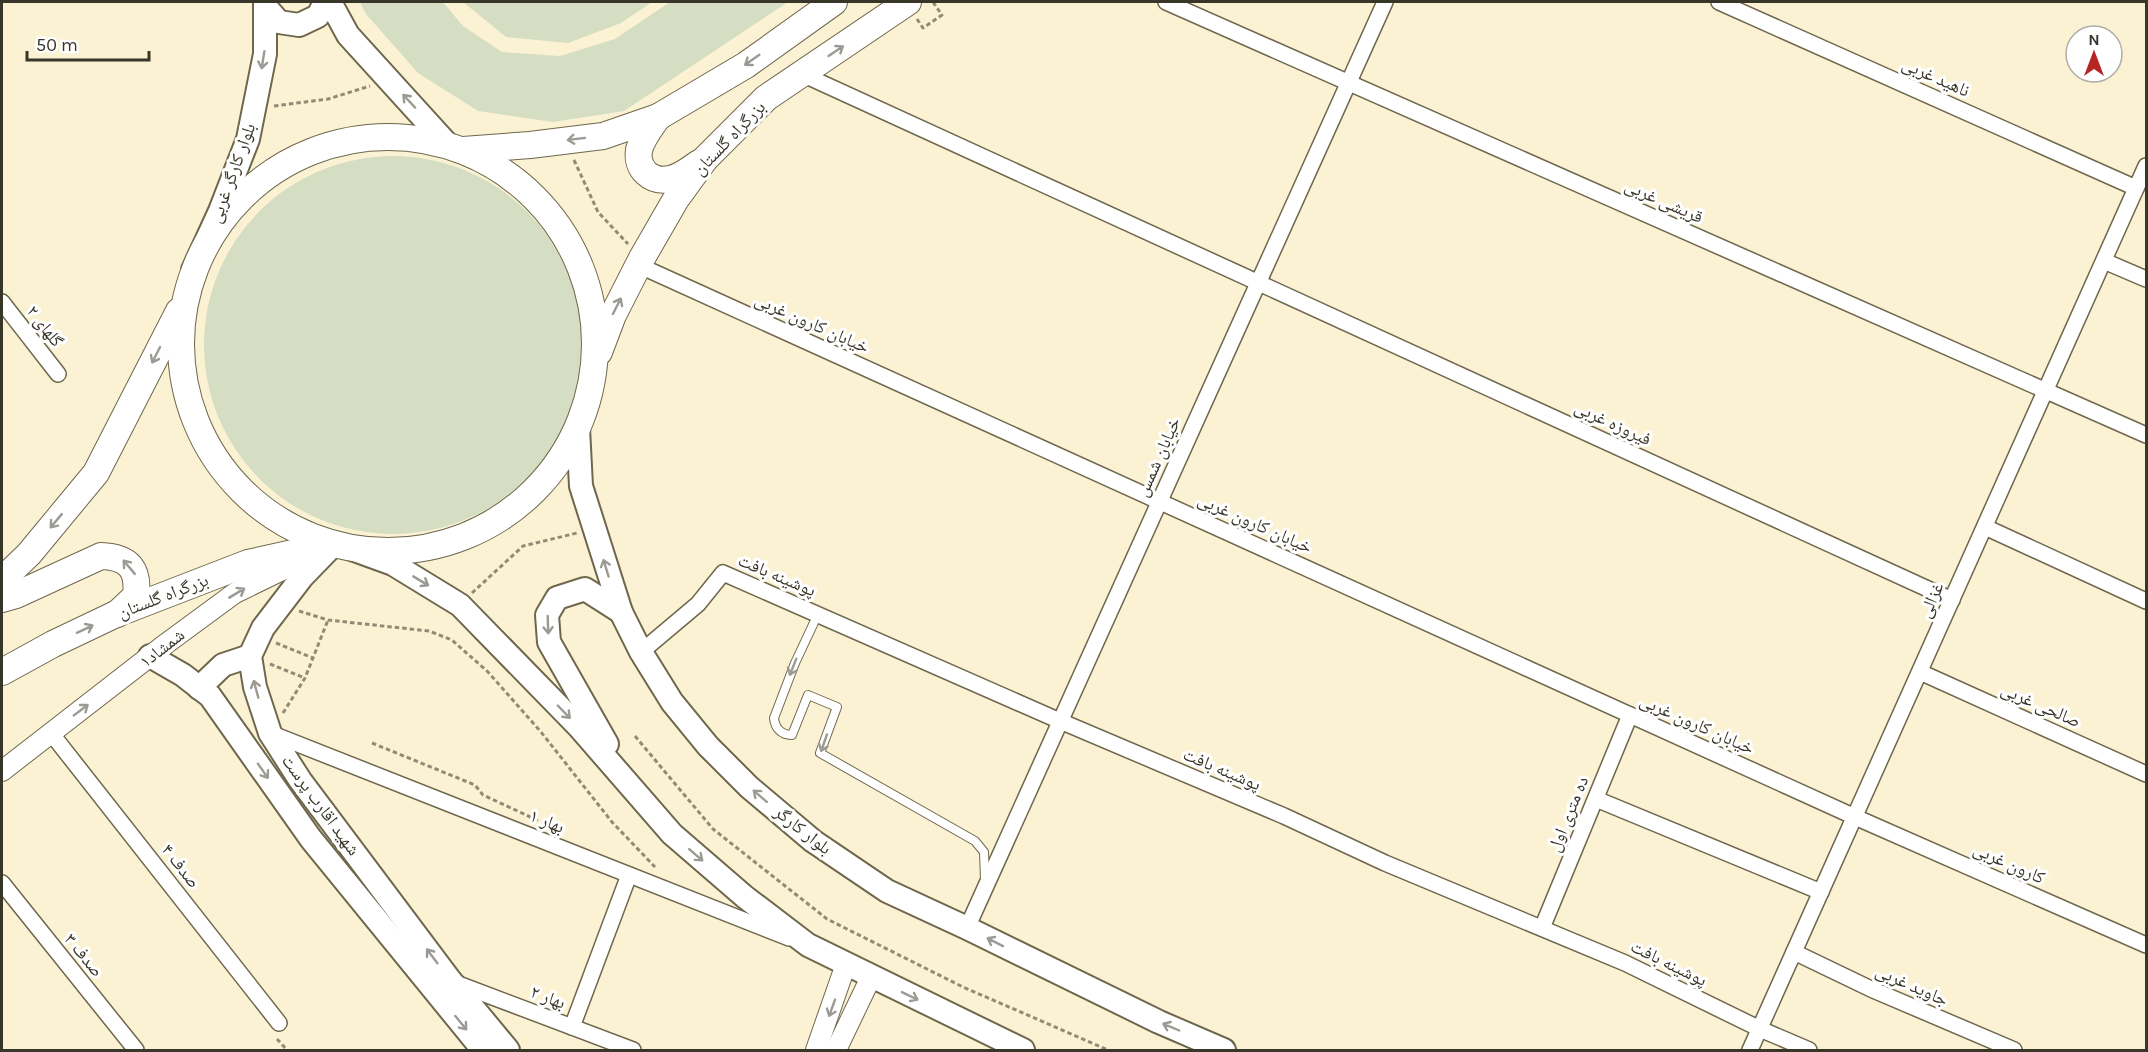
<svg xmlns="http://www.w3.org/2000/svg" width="2148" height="1052" font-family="Karla,'Noto Naskh Arabic',sans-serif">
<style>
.green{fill:#d5dec2}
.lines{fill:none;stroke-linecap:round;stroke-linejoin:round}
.service-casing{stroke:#6f674c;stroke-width:10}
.minor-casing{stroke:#6f674c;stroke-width:18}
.tertiary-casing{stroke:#6f674c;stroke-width:22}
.secondary-casing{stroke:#6f674c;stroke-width:26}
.trunk-casing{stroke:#6f674c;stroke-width:28}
.path{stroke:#918b76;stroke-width:3;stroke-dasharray:4.5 3;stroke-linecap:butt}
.service{stroke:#fff;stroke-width:8}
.minor{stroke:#fff;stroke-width:15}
.tertiary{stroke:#fff;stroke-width:20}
.secondary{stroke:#fff;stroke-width:22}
.trunk{stroke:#fff;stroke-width:26}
.oneway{stroke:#9c9a94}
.labels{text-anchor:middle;stroke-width:6;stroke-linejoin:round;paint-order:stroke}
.street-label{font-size:18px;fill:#383529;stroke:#fff}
</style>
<rect width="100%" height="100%" fill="#fbf2d3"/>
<!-- green -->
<g class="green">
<path d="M360,2H443L463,26L502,52L560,56L615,39L670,2H788L624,111L553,122L478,111L418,73L366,14Z"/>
<path d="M463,2H652L621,23L568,43L506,37Z"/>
<circle cx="393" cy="345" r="189"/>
</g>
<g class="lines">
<defs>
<path id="service" d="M818,614L795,663L774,718C775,728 781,735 792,735L808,695L837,707L820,753L975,841L984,852L985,880"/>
<g id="minor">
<path d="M1166,2L2146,435"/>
<path d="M1719,2L2136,188"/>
<path d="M802,74L1952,600"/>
<path d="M2104,261L2146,279"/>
<path d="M638,265L1855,817L2146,945"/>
<path d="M2,302L58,374"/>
<path d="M1985,527L2146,601"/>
<path d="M641,652L698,604L723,573L1060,721L1284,816L1385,863L1625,963L1760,1029L1809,1050"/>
<path d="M1920,672L2146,774"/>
<path d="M51,733L279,1023"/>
<path d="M270,733L789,938"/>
<path d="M1596,799L1821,892"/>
<path d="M2,883L136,1050"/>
<path d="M967,928L1385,2"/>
<path d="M1542,928L1630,715"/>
<path d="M1794,952L1871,989L2014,1050"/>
<path d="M453,982L633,1050"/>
<path d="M572,1027L629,875"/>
<path d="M1750,1050L2146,166"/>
</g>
<g id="tertiary">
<path d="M2,771L167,643L235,593L311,556"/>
<path d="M816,1050L846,964"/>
<path d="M836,1050L871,977"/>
</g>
<g id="secondary">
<path d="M330,2L348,35L448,145"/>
<path d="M265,6L279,22L299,25L318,16L325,2"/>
<path d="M193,270L220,211L248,139L265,54V2"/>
<path d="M578,428L581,486L621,612L641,652L672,702L708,746L749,787L813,841L887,891L967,928L1159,1022L1224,1050"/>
<path d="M334,544L302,577L263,628L250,656L255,687L270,733L300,780L450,980L508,1050"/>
<path d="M349,548L393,564L460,605L579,727L672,834L745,897L808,945L1023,1050"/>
<path d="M150,656L183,675L210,696L311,839L483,1050"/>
<path d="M199,688L223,665L250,656"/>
<path d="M607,744L549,642L547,615L557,598L585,589L621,612"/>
</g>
<g id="trunk">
<path d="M658,117C651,127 642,138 639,150C636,169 651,183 670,179C681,177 690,169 699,163"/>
<circle cx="388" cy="344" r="207"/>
<path d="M463,150L530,145L603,136L658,117L746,65L834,2"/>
<path d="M599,352L613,315L642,258L676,199L705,159L766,98L908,2"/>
<path d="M2,580L29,554L96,473L179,311"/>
<path d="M2,599L16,595L101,556C129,557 139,569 136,596L117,614"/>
<path d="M2,672L53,644L116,614L248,563L334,544"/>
</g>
</defs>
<!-- service casing -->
<use href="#service" class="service-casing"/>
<!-- minor casing -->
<use href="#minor" class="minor-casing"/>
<!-- tertiary casing -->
<use href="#tertiary" class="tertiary-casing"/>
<!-- secondary casing -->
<use href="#secondary" class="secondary-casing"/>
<!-- trunk casing -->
<use href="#trunk" class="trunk-casing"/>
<!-- path -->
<g class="path">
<path d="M917,19L923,28L942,15L933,2"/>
<path d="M274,106L328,99L370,86"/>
<path d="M574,160L598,212L628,244"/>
<path d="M472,593L523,546L577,533"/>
<path d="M299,611L328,620L429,631L452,640L488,672L541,732L612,822L655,867"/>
<path d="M276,643L313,658"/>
<path d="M270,664L305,678"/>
<path d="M283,713L305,678L328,620"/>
<path d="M635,736L713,829L827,919L963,987L1108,1050"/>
<path d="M372,743L475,785L483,795L539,821"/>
<path d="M277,1039L287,1050"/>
</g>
<!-- service -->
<use href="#service" class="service"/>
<!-- minor -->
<use href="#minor" class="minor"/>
<!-- tertiary -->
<use href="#tertiary" class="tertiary"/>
<!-- secondary -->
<use href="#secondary" class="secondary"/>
<!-- trunk -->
<use href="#trunk" class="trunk"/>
</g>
<!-- one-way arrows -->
<defs><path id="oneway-shaft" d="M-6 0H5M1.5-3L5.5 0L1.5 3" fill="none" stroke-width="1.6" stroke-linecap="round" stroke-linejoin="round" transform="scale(1.5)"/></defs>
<g class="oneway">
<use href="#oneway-shaft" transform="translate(836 51) rotate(-34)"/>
<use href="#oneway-shaft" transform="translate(263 60) rotate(99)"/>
<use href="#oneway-shaft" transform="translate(752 60) rotate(145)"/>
<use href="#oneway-shaft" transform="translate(409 101) rotate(-133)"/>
<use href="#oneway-shaft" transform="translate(576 139) rotate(173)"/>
<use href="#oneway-shaft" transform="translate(617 306) rotate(-63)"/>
<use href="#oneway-shaft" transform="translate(156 355) rotate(117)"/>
<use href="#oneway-shaft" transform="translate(56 521) rotate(130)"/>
<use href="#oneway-shaft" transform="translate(129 567) rotate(-130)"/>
<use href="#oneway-shaft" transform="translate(606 568) rotate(-107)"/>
<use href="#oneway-shaft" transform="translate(421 581) rotate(31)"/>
<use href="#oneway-shaft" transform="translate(237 593) rotate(-31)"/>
<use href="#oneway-shaft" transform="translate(548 625) rotate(88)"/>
<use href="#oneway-shaft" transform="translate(85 629) rotate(-25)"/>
<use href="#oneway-shaft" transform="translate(793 667) rotate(112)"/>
<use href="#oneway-shaft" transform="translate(256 689) rotate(-105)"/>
<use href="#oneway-shaft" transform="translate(81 710) rotate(-37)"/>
<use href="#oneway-shaft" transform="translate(564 712) rotate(46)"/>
<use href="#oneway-shaft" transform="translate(824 743) rotate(109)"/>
<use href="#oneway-shaft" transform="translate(263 771) rotate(55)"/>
<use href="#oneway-shaft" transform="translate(760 796) rotate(-139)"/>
<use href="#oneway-shaft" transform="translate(696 855) rotate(41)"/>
<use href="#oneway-shaft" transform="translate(995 942) rotate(-153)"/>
<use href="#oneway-shaft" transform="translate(432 956) rotate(-127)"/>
<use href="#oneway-shaft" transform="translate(910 996) rotate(26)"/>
<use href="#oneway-shaft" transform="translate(832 1008) rotate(110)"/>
<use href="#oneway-shaft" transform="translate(461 1023) rotate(51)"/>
<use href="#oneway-shaft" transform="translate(1171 1027) rotate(-157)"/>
</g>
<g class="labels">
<!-- street labels -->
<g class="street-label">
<text transform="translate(1936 77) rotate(24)" y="6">ناهید غربی</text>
<text transform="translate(729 138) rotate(-46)" y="6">بزرگراه گلستان</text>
<text transform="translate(232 173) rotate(-70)" y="6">بلوار کارگر غربی</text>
<text transform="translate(1664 201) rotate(24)" y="6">قریشی غربی</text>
<text transform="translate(812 323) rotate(24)" y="6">خیابان کارون غربی</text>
<text transform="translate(45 326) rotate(52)" y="6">گلهای ۲</text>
<text transform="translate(1613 423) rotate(25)" y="6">فیروزه غربی</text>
<text transform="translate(1158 457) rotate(-66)" y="6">خیابان شمس</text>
<text transform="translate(1255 523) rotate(24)" y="6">خیابان کارون غربی</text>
<text transform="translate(777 575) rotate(23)" y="6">پوشینه بافت</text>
<text transform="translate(163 596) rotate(-21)" y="6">بزرگراه گلستان</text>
<text transform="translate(1931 600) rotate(-66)" y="6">غزالی</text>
<text transform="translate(162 648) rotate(-38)" y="6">شمشاد۱</text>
<text transform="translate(2041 705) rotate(24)" y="6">صالحی غربی</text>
<text transform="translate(1697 724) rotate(24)" y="6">خیابان کارون غربی</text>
<text transform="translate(1222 769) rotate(23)" y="6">پوشینه بافت</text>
<text transform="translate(321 805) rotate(54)" y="6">شهید اقارب پرست</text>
<text transform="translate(1568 814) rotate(-68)" y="6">ده متری اول</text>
<text transform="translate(547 821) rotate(22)" y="6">بهار ۱</text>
<text transform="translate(803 830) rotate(38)" y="6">بلوار کارگر</text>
<text transform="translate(2009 863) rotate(24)" y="6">کارون غربی</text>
<text transform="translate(181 866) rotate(52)" y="6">صدف ۴</text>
<text transform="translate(84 955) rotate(51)" y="6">صدف ۳</text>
<text transform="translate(1669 963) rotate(26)" y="6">پوشینه بافت</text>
<text transform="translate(1912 985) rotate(24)" y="6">جاوید غربی</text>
<text transform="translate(548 997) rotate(21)" y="6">بهار ۲</text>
</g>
</g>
<!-- border -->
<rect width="2148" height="1052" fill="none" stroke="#383529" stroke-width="6"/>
<!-- north arrow -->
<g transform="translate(2094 54)"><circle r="28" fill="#ffffff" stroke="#afaea9" stroke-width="1.5"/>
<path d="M0-4.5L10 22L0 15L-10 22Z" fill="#b52524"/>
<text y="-9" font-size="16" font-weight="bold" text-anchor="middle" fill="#383529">N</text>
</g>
<!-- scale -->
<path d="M27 51v9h122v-9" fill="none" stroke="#383529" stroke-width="3"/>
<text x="36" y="51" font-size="18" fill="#383529" stroke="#ffffff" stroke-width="4.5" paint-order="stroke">50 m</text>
</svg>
